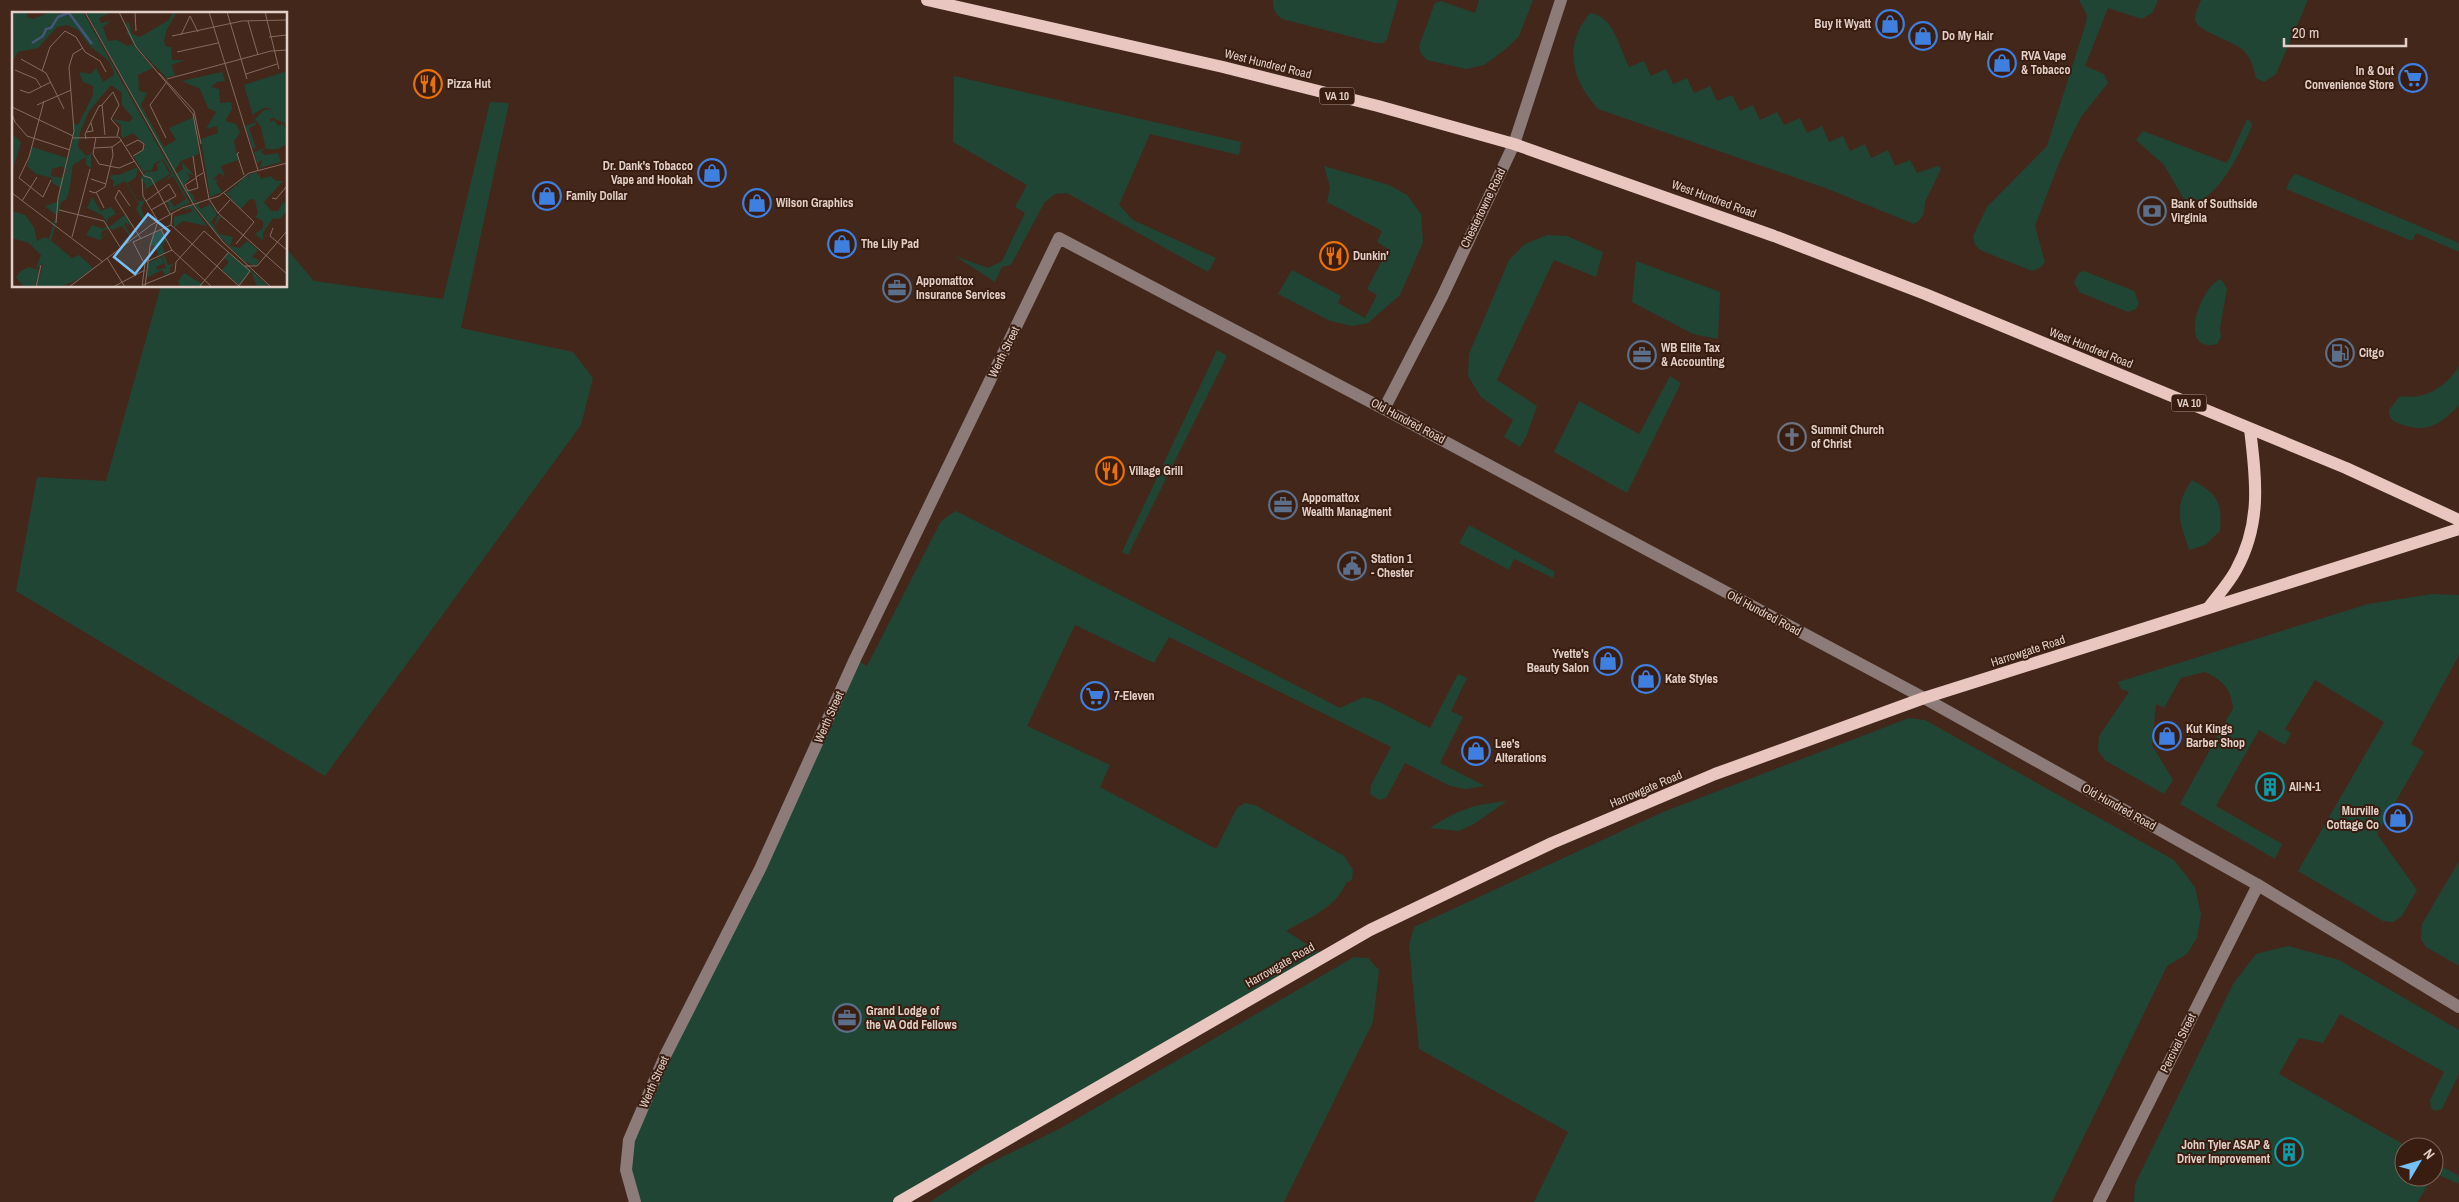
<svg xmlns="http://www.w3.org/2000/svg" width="2459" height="1202" font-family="'Archivo Narrow',sans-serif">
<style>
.green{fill:#204535}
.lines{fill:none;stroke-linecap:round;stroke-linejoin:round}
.minor{stroke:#8c7b78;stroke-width:12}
.major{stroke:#e9c7c0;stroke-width:12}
.labels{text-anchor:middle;stroke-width:4;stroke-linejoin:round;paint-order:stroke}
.shield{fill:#391d11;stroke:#af9a90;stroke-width:1}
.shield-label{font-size:11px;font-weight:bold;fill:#e2cfc7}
.poi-label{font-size:12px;font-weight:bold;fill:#e2cfc7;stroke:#391d11;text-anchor:start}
.street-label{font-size:12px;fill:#e2cfc7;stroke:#391d11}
.inset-river{fill:none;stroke:#445579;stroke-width:2.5}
.inset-road{fill:none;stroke:#836a60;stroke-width:1}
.view{fill:#75c0f6;fill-opacity:0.15;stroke:#75c0f6;stroke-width:2.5}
.inset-edge{fill:none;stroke:#e2cfc7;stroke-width:2.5}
</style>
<rect width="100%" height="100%" fill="#43271b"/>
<!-- green -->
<g class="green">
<path d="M1273,0H1398L1387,39L1383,43H1376L1282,19C1275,14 1273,9 1273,0Z"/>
<path d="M1479,0H1533L1519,36L1506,49L1484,65L1466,69L1427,60L1421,54L1419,46L1435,3L1441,1L1475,13Z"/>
<path d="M2079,0H2158L2153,12L2142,19L2108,8L2085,66L2104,74L2108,83L2081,117L2072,135L2059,163L2035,226L2045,262L2040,268L2032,271L1980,250L1975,245L1973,236L1987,207L2047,146L2086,23L2087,15Z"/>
<path d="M2201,0H2308L2276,74L2264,82L2256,78C2254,68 2250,56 2243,50C2232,40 2195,31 2195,19C2195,13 2199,5 2201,0Z"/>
<path d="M1590,13C1613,15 1620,49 1629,67L1644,61L1651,76L1666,69L1673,84L1687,78L1694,93L1710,86L1717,101L1732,95L1740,111L1753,105L1760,120L1777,112L1784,125L1800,118L1807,133L1822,126L1829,142L1843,136L1850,151L1865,144L1871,158L1888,150L1895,166L1910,160L1917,173L1938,166L1941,169L1925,202L1924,213L1919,221L1914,224L1828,189L1598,109C1571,79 1563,46 1590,13Z"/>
<path d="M954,76L1241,142L1239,155L1150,134L1119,205L1133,220L1216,258L1208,272L1067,193L1055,194L1044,203L1011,265L1002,267L995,282L955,256L988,268L1002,261L1025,213L1015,207L1027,185L953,142Z"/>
<path d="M490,102L509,103L461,328L573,352L593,378L581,425L325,776L16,591L37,477L106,481L161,286H286V248L314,281L443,299Z"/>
<path d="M2247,119L2251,122L2252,126C2240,153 2219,199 2188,206L2164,165L2136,140L2143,131L2227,163Z"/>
<path d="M1324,166L1389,185L1407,195L1421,214L1423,242L1400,295L1368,323L1352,326L1330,321L1278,294L1292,270L1341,296L1338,303L1365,318L1377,295L1367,289L1388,249L1377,242L1382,231L1327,202L1330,187Z"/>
<path d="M2296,174L2459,243V252L2416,233L2412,241L2286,189L2291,178Z"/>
<path d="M1547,235L1567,236L1603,252L1596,277L1554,260L1497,380L1537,406L1527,435L1520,447L1504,437L1513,420L1481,397L1468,376L1469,354L1509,260L1525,244Z"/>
<path d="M1636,261L1720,292L1718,339L1693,334L1632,302Z"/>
<path d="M2084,271L2134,291L2139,303L2136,309L2128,312L2079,292L2074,282L2079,273Z"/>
<path d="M2221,279L2227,289L2220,328L2221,337L2217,344C2176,354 2201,285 2221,279Z"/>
<path d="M1217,350L1227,356L1128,555L1122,552Z"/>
<path d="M2459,365V405C2440,425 2427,434 2400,424C2393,421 2389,419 2389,410L2399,397C2406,395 2412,398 2419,396C2435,393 2452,380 2459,365Z"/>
<path d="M1670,376L1681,383L1627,493L1554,452L1579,401L1639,434Z"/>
<path d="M2192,480C2219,495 2222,502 2220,531L2205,545L2189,550C2179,519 2173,508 2192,480Z"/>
<path d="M956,511L1340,708L1364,697L1380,702L1430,728L1458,674L1467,678L1451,711L1463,717L1440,763L1485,786L1466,789L1450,786L1405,763L1386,798L1379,800L1370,794L1371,785L1391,747L1169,637L1154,663L1075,625L1027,726L1110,765L1100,787L1216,849L1237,808L1245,803L1255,805L1344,856L1353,870L1352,880L1346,883C1336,908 1308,918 1286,931L1321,953L895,1202H637L628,1169L631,1140L857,660L867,666L941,521Z"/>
<path d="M1469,525L1555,572L1553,578L1514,559L1509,570L1459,543Z"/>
<path d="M2432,594L2459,595V655L2411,744L2424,752L2377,834L2417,890L2402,916L2393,922L2383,921L2298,871L2384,722L2315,680L2285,729L2291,733L2285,745L2259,730L2216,806L2282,844L2275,859L2180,804L2233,708C2231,688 2222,680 2205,672L2181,678L2164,708L2156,704L2152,745L2173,780L2164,794L2106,761L2098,751L2099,736L2129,692L2121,689L2118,682L2368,604Z"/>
<path d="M1909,718L1925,720L2174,860L2195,887L2201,914L2197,938L2187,954L2167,966L2052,1202H1534L1568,1132L1419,1049L1409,945L1414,927L1663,812Z"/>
<path d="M1507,801L1474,824L1459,831L1430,828C1460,809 1471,805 1507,801Z"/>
<path d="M2459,861V966L2426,947L2421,939L2422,924Z"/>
<path d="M2288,946L2339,960L2459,1030V1074L2442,1109L2435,1111L2431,1108L2430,1100L2444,1072L2340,1014L2323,1043L2299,1038L2279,1074L2408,1147H2404V1177H2432L2418,1202H2134L2135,1184L2233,984L2256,954Z"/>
<path d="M1354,957L1368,958L1379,970L1373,1022L1284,1202H930L984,1166L1061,1128Z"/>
<path d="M2434,1162L2459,1176V1184L2434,1173Z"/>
</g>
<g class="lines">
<!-- minor -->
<g class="minor">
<path d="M1384,409L1442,297L1514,144L1561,0"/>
<path d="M635,1202L626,1170L629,1140L665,1056L760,869L855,659L1059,238L1384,409L1924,698L2258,885L2459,1007"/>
<path d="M2099,1202L2258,885"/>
</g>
<!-- major -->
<g class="major">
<path d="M927,0L1223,67L1378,106L1514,144L1774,236L1925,294L2346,468L2459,520"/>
<path d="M2209,607C2218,595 2229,583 2236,570C2262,523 2256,479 2250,429"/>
<path d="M899,1202L1370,930L1552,843L1715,774L1924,698L2459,529"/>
</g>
</g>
<!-- icons -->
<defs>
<symbol id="shop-ring" viewBox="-11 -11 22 22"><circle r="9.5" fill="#391d11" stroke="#3f7fe0" stroke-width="1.5"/><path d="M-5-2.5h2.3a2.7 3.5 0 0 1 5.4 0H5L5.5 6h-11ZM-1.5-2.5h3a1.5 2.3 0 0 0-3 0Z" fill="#3f7fe0"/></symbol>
<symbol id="supermarket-ring" viewBox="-11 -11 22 22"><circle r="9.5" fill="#391d11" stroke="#3f7fe0" stroke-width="1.5"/><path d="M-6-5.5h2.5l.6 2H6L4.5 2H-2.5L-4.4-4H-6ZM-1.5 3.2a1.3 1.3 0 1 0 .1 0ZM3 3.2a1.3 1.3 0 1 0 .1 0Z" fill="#3f7fe0"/></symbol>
<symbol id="restaurant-ring" viewBox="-11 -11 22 22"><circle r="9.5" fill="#391d11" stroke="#e8710a" stroke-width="1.5"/><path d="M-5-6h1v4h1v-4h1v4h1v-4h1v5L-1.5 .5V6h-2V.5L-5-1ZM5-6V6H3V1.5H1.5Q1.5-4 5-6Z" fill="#e8710a"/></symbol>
<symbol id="bank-ring" viewBox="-11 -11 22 22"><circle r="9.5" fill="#391d11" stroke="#5c6f8a" stroke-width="1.5"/><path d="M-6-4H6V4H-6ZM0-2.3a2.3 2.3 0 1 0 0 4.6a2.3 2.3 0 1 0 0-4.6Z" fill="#5c6f8a"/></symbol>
<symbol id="office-ring" viewBox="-11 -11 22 22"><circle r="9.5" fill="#391d11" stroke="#5c6f8a" stroke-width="1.5"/><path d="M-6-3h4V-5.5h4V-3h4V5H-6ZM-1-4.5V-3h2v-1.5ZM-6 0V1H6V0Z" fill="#5c6f8a"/></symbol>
<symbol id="fuel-ring" viewBox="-11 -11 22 22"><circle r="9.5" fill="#391d11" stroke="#5c6f8a" stroke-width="1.5"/><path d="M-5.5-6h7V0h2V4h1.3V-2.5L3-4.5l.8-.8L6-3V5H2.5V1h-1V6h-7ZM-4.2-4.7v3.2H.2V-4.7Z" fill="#5c6f8a"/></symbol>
<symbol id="church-ring" viewBox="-11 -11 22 22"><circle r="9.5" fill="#391d11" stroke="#6b7280" stroke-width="1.5"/><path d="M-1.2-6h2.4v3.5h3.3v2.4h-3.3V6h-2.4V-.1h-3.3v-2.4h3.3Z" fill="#6b7280"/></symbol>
<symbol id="civic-ring" viewBox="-11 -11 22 22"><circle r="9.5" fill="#391d11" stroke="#5c6f8a" stroke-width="1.5"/><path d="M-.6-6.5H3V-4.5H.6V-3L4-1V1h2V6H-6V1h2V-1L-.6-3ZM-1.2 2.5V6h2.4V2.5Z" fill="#5c6f8a"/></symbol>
<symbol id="building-ring" viewBox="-11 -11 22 22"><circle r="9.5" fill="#391d11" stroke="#0f9aa8" stroke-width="1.5"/><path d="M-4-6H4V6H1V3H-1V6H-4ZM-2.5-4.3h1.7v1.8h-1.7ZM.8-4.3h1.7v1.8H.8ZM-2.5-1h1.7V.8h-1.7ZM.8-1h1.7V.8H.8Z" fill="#0f9aa8"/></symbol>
</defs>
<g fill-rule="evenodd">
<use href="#shop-ring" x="1874" y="8" width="32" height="32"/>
<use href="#shop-ring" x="1907" y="20" width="32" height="32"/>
<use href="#shop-ring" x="1986" y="47" width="32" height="32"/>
<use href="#supermarket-ring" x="2397" y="62" width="32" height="32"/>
<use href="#restaurant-ring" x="412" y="68" width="32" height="32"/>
<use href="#shop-ring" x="696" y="157" width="32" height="32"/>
<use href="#shop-ring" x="531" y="180" width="32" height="32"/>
<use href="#shop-ring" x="741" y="187" width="32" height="32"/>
<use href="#bank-ring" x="2136" y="195" width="32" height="32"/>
<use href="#shop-ring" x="826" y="228" width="32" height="32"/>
<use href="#restaurant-ring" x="1318" y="240" width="32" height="32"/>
<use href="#office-ring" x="881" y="272" width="32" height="32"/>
<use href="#fuel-ring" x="2324" y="337" width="32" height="32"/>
<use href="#office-ring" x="1626" y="339" width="32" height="32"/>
<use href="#church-ring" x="1776" y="421" width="32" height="32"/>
<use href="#restaurant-ring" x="1094" y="455" width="32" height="32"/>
<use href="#office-ring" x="1267" y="489" width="32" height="32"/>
<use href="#civic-ring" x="1336" y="550" width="32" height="32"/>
<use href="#shop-ring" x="1592" y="645" width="32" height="32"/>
<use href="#shop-ring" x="1630" y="663" width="32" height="32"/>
<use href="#supermarket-ring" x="1079" y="680" width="32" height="32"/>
<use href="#shop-ring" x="2151" y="720" width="32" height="32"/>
<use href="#shop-ring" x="1460" y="735" width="32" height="32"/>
<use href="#building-ring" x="2254" y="771" width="32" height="32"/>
<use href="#shop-ring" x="2382" y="802" width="32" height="32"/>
<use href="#office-ring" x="831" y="1002" width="32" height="32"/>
<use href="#building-ring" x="2273" y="1136" width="32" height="32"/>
</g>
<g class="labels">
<!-- shield labels -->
<g class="shield">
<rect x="1319.5" y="87.5" width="35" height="17" rx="4"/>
<rect x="2171.5" y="394.5" width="35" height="17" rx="4"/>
</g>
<g class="shield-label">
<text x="1337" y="100">VA 10</text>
<text x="2189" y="407">VA 10</text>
</g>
<!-- poi labels -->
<g class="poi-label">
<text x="1871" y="28" text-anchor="end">Buy It Wyatt</text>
<text x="1942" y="40">Do My Hair</text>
<text x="2021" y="60">RVA Vape<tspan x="2021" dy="14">&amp; Tobacco</tspan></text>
<text x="2394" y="75" text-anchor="end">In &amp; Out<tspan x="2394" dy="14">Convenience Store</tspan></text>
<text x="447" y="88">Pizza Hut</text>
<text x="693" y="170" text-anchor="end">Dr. Dank's Tobacco<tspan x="693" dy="14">Vape and Hookah</tspan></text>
<text x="566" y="200">Family Dollar</text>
<text x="776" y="207">Wilson Graphics</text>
<text x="2171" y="208">Bank of Southside<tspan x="2171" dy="14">Virginia</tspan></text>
<text x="861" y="248">The Lily Pad</text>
<text x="1353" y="260">Dunkin'</text>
<text x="916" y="285">Appomattox<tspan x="916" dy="14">Insurance Services</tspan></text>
<text x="1661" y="352">WB Elite Tax<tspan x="1661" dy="14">&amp; Accounting</tspan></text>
<text x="2359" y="357">Citgo</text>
<text x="1811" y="434">Summit Church<tspan x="1811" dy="14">of Christ</tspan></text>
<text x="1129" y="475">Village Grill</text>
<text x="1302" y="502">Appomattox<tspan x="1302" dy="14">Wealth Managment</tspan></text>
<text x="1371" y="563">Station 1<tspan x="1371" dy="14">- Chester</tspan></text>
<text x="1589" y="658" text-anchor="end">Yvette's<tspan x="1589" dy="14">Beauty Salon</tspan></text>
<text x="1665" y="683">Kate Styles</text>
<text x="1114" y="700">7-Eleven</text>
<text x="2186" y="733">Kut Kings<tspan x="2186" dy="14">Barber Shop</tspan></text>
<text x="1495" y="748">Lee's<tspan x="1495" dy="14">Alterations</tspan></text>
<text x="2289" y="791">All-N-1</text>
<text x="2379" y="815" text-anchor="end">Murville<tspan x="2379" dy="14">Cottage Co</tspan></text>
<text x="866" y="1015">Grand Lodge of<tspan x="866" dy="14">the VA Odd Fellows</tspan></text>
<text x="2270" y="1149" text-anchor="end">John Tyler ASAP &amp;<tspan x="2270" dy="14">Driver Improvement</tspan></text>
</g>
<!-- street labels -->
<g class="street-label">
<text transform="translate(1268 64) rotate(14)" y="4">West Hundred Road</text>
<text transform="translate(1714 199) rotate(20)" y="4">West Hundred Road</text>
<text transform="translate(1483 208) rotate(-64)" y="4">Chestertowne Road</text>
<text transform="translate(2091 348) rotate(22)" y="4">West Hundred Road</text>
<text transform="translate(1004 352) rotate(-64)" y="4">Werth Street</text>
<text transform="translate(1408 421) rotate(28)" y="4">Old Hundred Road</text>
<text transform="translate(1764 613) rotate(28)" y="4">Old Hundred Road</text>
<text transform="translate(2028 651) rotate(-18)" y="4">Harrowgate Road</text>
<text transform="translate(829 717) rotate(-66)" y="4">Werth Street</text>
<text transform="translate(1646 789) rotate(-23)" y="4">Harrowgate Road</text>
<text transform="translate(2119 807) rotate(29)" y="4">Old Hundred Road</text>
<text transform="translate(1280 965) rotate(-30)" y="4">Harrowgate Road</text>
<text transform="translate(2178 1043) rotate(-63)" y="4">Percival Street</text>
<text transform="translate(654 1082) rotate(-66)" y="4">Werth Street</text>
</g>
</g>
<!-- overview -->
<g transform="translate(12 12)">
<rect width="275" height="275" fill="#43271b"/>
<path d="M2,0H16L15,5L21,7L38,0H71L178,191L154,201L158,198L154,191L158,196L155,189L158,188L162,195L174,187L161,164L150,170L160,162L151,147L142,152L140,158L131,160L122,145L132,137L133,133L121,121L111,126L109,124V113L101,107L117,110L121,106L110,93V81L99,73L77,99L68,120L66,135L74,144L79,142V156L74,153V145L61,153L57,180L54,188L49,190L39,229L60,246L67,243L81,256L65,268L48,275H24L31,253L29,251L27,256L24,255L29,243L17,231L0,226V199L13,203L22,215L25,229L33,225L37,227L44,203L33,194L45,190L49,176L40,171V166L24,162L15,154L20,135L55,146L53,157L50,154L40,157L39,164L50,166L52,163L62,123V111L66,113L81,83V74L71,70L67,60L79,62L84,56L91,70L102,63V60L97,49L78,34L66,18L55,13L45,15L26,36L6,40L0,49ZM74,0H100L87,6L89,11L99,9L91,15L96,29L105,28L115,34L120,32L141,56L126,63L127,79L135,81L129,93L152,135L164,128L157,116L182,105L187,142L169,149L163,158L165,161L171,157L170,150L182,163L175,161L178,166L171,174L182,184V188H187L180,190L169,173ZM161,0H170L164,2L155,17L152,29L154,35H159L160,48H173L159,53L163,63L155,66L122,33L115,21L114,11H117L120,22L128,25L157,8ZM275,59V119L273,111L263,107L259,96H252L241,102L244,113L237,116L244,136L241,137L233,114L243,111L232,73ZM210,60L213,69L205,70L199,75L207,77L208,91L219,90L220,97L213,109L224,112L228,121L222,129L226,148L209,154L213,165L208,161L201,167L206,168L204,171L210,180L198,185L189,127L206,121L205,114L194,117L204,100L196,96L188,77L170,69ZM259,97L262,106L258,107V110L262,108L266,114L271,111L275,121V132L266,137H254L249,115L243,107L252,98ZM0,122L9,130L0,161ZM253,136L249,140L253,143L266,141L269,150L247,156L250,151L249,148L245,152L242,140ZM150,148L158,162L132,178L134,173L128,166L134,160L146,159L145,152ZM126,155L124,165L115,171L126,189H131L130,184L133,189L129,196L135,213L131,209L122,214L131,208L124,197L127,192L113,169L101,175L102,169L98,166L99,163H107ZM247,159L249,167L259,164L264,169H271L252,190L259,199H266L271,190L275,193V199L268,207L261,206L251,221V228L243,222L251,216V209L243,205L246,202L243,188L238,187L229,197L218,186L219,182L216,185L214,182L224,173L227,175L225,172L235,163L239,170L236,163L244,160L247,164ZM80,185L89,199L99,195L104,202L96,206L95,211L90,203L75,196ZM190,190L186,193L189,197L198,192L205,202L199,210L202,214L206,203L209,205L202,215L207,222L221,225L218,234L228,236L235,229L246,238L240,245L247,248L244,254L233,250L199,216L182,192ZM180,193L195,214L171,209L162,216V205L180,200L179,196L170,198ZM113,203L120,214L116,212L117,216L114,210L112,212L119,224L115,227L118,224L110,214L100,218L97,215ZM80,213L91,217L96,214L97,217L91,218L88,226L99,219L88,228L74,223ZM149,219L154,229L150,233L153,241L146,244L144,234L138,233L141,222ZM216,241L235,255L257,275H245L239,259L227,273L210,258L217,250L212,246ZM152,243L156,253L162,252L158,256V261L153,263L150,258L134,266L136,251L149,245L152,251L144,255L145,258L154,256L150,244ZM17,255L27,258L23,275H12L4,265L9,259ZM172,261L190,272V275H169L166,269Z" fill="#204535"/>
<path class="inset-river" d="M57,1L80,32M20,31L31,24L34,17L39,16L46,5L58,0"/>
<path class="inset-road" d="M73,0L183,195L211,230L259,275M107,0L124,35L181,102L197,187M123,0L124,19M197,0L246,158M215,0L235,67M253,0L267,57M236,9L246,43M169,23L178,4L186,20M160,24L230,9L275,8M257,25L275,23M165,40L206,31M9,47L34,61L52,97M3,58L24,67L29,75M30,59L38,35L53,19L64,25L73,40L88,49L94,60M147,61L182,99L189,132M234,62L265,52M155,67L259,39L275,38M154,71L138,93L154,126M8,78L17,81L39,70M32,89L17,145L7,166L31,185L39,168M25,93L59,78M0,95L61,124M0,102L3,110L15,124L58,138M74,120L81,119L79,111M93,123L90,93L101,80L107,93L99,107L107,116L105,124M84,125L81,142L87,152L107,156L123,149M61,126L107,125L132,164L139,166L158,202M74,127L73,122L87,94L90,93M114,134L126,128L132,132L131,138L121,144M82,136L100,135L110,128M227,140L225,142L232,163M181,144L184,165M184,166L173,173L176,179L186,176L184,165L191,161M79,167L94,172M130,167L131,184L146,209M77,179L83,181L93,175L101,143L100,135M84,180L92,196M0,181L91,250M212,181L242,210L224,232M260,186L264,187L275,174M197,187L206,201L275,262M10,189L25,165M134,189L157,172L164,184L139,198M118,194L107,178L103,186L129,227M47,198L92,209L108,235M160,201L159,213L121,230L132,251L160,238M206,201L218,188M44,211L46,186L62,119L57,55L61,42L71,36M159,213L227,274M261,216L258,224L275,238M149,218L160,238L200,275M60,225L78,157M95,246L113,275M233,254H245L275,219M131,273L163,260L164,250L192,219L238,259L226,275M24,275L29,253M57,275L139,213L170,196L207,184L237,161L275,151M101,275L133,258M130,275L133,251M133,275L138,234L146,209M187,275L217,240"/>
<path class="view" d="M136,202L157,219L123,262L102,245Z"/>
<rect width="275" height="275" class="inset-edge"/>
</g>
<!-- north arrow -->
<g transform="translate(2419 1162) rotate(52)"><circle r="24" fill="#391d11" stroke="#7d645a"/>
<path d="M0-4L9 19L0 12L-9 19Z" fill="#75c0f6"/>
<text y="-8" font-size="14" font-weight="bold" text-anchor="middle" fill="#e2cfc7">N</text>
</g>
<!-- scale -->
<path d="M2284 38v8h122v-8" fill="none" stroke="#e2cfc7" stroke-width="2.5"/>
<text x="2292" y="38" font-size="15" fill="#e2cfc7" stroke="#391d11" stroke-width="4" paint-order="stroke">20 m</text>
</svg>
